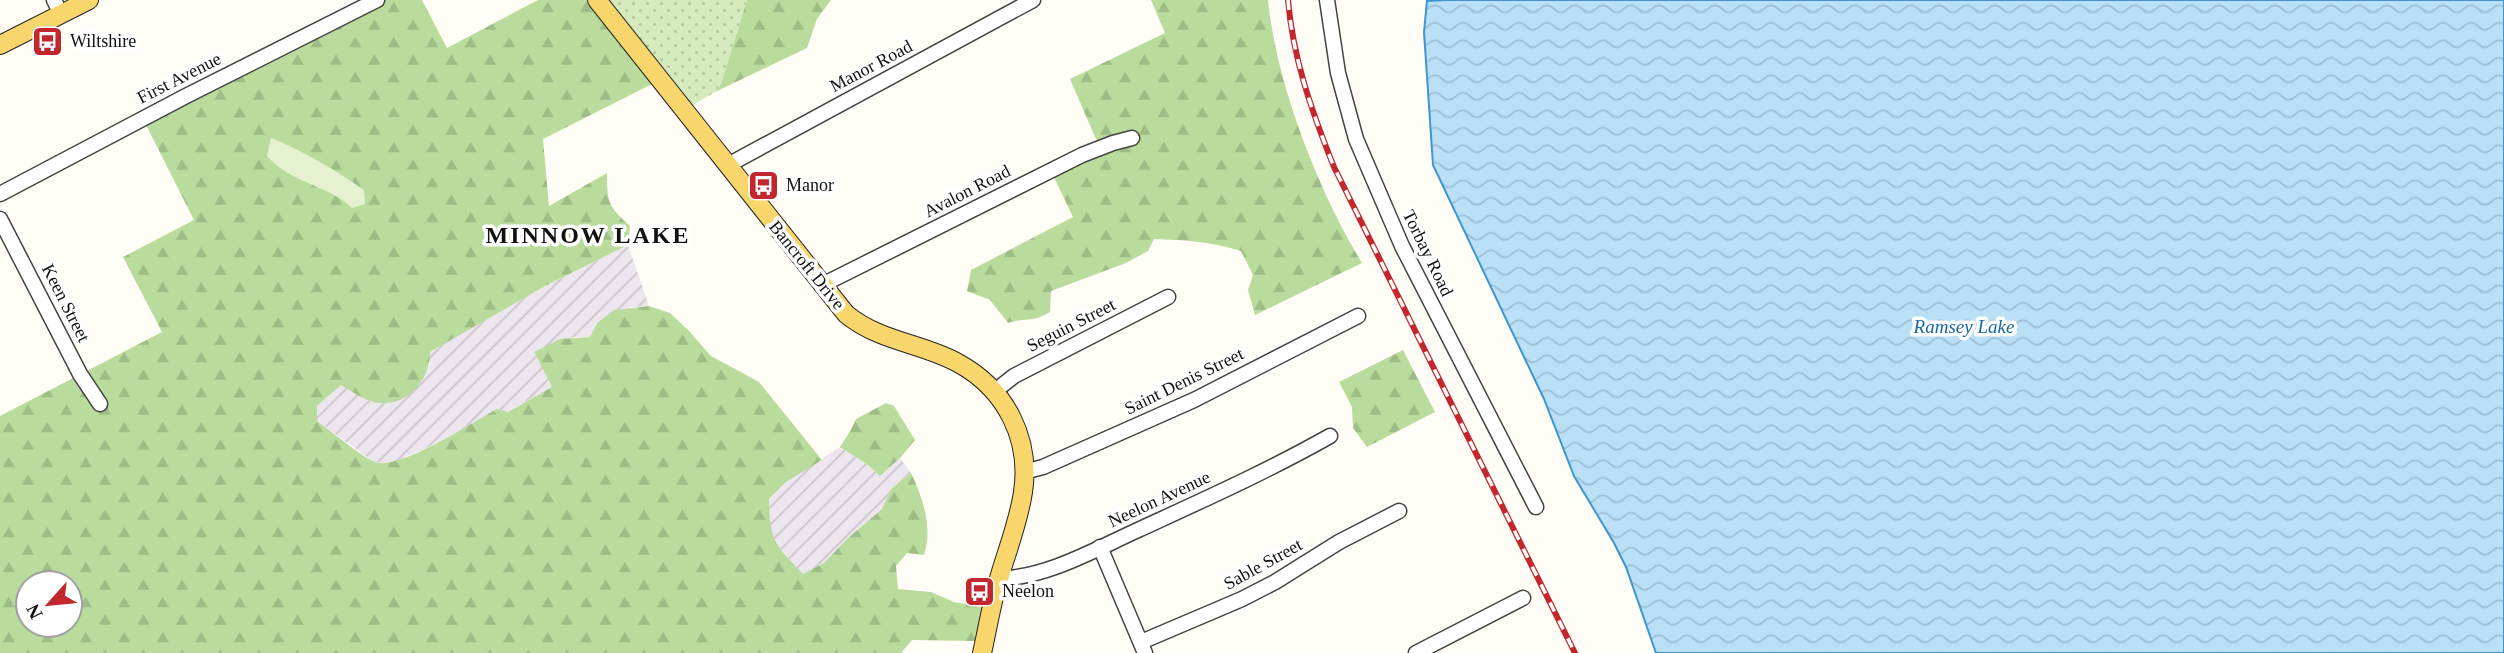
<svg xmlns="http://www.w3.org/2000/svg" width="2504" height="653" font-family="Georgia,serif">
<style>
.industrial{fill:url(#industrial-furrows)}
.grass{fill:url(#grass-dots)}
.forest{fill:url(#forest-firs);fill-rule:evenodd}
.pitch{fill:#e6f2cf}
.water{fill:url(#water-waves);stroke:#3f96cf;stroke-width:2}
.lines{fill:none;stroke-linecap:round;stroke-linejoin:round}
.minor-casing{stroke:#444;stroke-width:17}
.major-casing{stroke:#222;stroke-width:20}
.minor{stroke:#fff;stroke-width:14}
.major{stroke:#f9d66b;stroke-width:18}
.rail-casing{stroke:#c4262e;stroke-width:6}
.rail{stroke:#fff;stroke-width:3.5;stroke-dasharray:10;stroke-linecap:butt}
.labels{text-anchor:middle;stroke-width:7;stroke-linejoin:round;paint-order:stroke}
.poi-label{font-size:18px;fill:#111;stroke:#fff;text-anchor:start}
.street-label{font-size:18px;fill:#111;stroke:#fff}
.water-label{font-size:19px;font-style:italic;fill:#1768a6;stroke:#fff}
.district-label{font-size:24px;font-weight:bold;letter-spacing:2px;fill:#111;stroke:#fff}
</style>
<defs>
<pattern id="industrial-furrows" width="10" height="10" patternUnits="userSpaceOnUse" patternTransform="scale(1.75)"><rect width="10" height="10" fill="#eee6ef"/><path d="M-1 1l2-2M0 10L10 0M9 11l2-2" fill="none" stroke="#cbc4cc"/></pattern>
<pattern id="grass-dots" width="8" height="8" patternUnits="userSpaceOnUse" patternTransform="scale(1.75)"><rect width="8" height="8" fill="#d5ebbd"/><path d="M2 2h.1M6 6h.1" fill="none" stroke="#b6c8a1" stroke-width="1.8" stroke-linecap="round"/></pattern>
<pattern id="forest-firs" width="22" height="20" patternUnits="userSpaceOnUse" patternTransform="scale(1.75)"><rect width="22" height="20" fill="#b9dc9c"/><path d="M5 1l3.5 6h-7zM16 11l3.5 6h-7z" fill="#9ebc85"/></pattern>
<pattern id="water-waves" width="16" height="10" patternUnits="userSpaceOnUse" patternTransform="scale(1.75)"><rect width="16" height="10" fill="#b9e0f7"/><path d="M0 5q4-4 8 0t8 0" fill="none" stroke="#9ebfd3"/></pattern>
</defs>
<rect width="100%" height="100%" fill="#fffdf5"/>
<!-- industrial -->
<g class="industrial">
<path d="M628,245L649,306L631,307L597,323L590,337H574L534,352L552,387L507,412L390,464L374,462L317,421V406L341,385L368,400L419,385L430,364V352L547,285Z"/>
<path d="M840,447L868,465L880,476L900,458L911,473L891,489L882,509L848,538L824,563L803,575L778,547L770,531L769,499L786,482Z"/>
</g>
<!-- grass -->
<path class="grass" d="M595,0H747L721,84L715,92L683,111Z"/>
<!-- forest -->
<g class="forest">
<path d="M379,0H422L447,48L538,0H595L658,81L543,139L549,206L607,173C607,202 608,206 630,226L628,245L547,285L430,352C431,375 412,402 387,403C370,405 355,393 341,385L317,406V421C330,430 362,457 375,462C399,471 473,422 497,409L508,412L552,387L534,352L560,339L590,337L597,323L614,310L649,306L670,313L689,331L711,356L759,382L822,460L786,482L769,499C770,542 774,543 803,574L824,563L848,538L882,509L891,489L911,473C923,498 933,528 924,555L907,553L896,566L898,589L931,592L954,602L983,607L975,641L912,640L901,653H0V416L162,332L123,257L194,220L143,119ZM28,583H70V625H28Z"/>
<path d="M747,0H831L817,19L807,48L715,92L721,84Z"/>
<path d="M1151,0H1268C1276,83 1318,191 1362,263L1255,315L1248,290L1253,275L1241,251C1213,242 1184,240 1154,239L1148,251L1126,263L1051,291L1050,312C1032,323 1027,317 1008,323L990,300L967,291L971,270L1073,217L1051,171L1102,153L1070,79L1165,33Z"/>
<path d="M1403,350L1435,412L1367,447L1353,428L1352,407L1339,382Z"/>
<path d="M886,403L894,406L915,440L900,458L880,476L868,465L840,447L849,433L856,419Z"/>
</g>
<!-- pitch -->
<path class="pitch" d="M271,138C302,150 337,171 364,190L365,204L352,208C327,184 292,184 267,156Z"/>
<!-- water -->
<path class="water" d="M1447,0H2504V653H1656L1626,567L1614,543L1574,476L1544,399L1433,165L1424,32L1427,1Z"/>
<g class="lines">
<defs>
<g id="minor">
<path d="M54,0L61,14"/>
<path d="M1327,0L1338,73L1356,139L1402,246L1536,507"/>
<path d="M728,165L1033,0"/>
<path d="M0,194L186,96L377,0"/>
<path d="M0,219L80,374L100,404"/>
<path d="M822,285L1082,155L1113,143L1132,138"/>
<path d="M995,391L1014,376L1168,297"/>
<path d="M1024,472L1043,467L1194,400L1358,316"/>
<path d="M1100,547L1145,653"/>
<path d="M998,579C1048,577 1094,550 1138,530C1203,500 1268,471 1330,436"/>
<path d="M1141,642L1242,599L1275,582L1339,542L1399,511"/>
<path d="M1416,653L1523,598"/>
</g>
<g id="major">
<path d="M597,0L846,314C880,342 922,343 958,363C1006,389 1031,439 1023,492C1019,520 1008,548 1000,575C992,600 988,627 982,653"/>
<path d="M0,45L89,0"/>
</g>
</defs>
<!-- minor casing -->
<use href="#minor" class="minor-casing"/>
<!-- major casing -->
<use href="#major" class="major-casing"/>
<!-- minor -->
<use href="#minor" class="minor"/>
<!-- major -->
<use href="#major" class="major"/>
<defs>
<path id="rail" d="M1288,0C1293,59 1312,112 1334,167L1575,653"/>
</defs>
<!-- rail casing -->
<use href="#rail" class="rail-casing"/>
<!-- rail -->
<use href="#rail" class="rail"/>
</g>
<!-- icons -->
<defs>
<symbol id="bus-square" viewBox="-11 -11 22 22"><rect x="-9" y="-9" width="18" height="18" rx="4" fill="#c4262e" stroke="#fff"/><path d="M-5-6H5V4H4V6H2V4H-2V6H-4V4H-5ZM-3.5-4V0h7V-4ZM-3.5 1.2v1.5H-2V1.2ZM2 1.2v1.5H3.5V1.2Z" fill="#fff"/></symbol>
</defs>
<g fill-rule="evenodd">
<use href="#bus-square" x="30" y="24" width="35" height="35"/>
<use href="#bus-square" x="746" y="168" width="35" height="35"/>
<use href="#bus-square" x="962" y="574" width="35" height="35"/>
</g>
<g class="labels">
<!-- poi labels -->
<g class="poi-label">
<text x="70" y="47">Wiltshire</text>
<text x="786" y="191">Manor</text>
<text x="1002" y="597">Neelon</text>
</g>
<!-- street labels -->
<g class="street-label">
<text transform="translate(871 66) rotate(-28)" y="6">Manor Road</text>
<text transform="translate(179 78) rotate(-27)" y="6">First Avenue</text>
<text transform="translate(967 191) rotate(-27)" y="6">Avalon Road</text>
<text transform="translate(1428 253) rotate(64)" y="6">Torbay Road</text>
<text transform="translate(807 265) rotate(51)" y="6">Bancroft Drive</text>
<text transform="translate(66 303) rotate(63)" y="6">Keen Street</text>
<text transform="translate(1071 325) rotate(-27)" y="6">Seguin Street</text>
<text transform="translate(1184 381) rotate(-26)" y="6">Saint Denis Street</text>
<text transform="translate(1159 499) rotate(-25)" y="6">Neelon Avenue</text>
<text transform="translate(1263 564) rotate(-29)" y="6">Sable Street</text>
</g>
<!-- water labels -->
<g class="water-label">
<text x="1964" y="333">Ramsey Lake</text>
</g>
<!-- district labels -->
<g class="district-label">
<text x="588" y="243">MINNOW LAKE</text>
</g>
</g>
<!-- north arrow -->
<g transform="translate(49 604) rotate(243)"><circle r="33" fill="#ffffff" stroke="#a0a0a0" stroke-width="2"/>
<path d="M0-5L12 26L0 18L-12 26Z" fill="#c4262e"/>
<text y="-10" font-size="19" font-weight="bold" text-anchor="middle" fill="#111111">N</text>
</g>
</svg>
